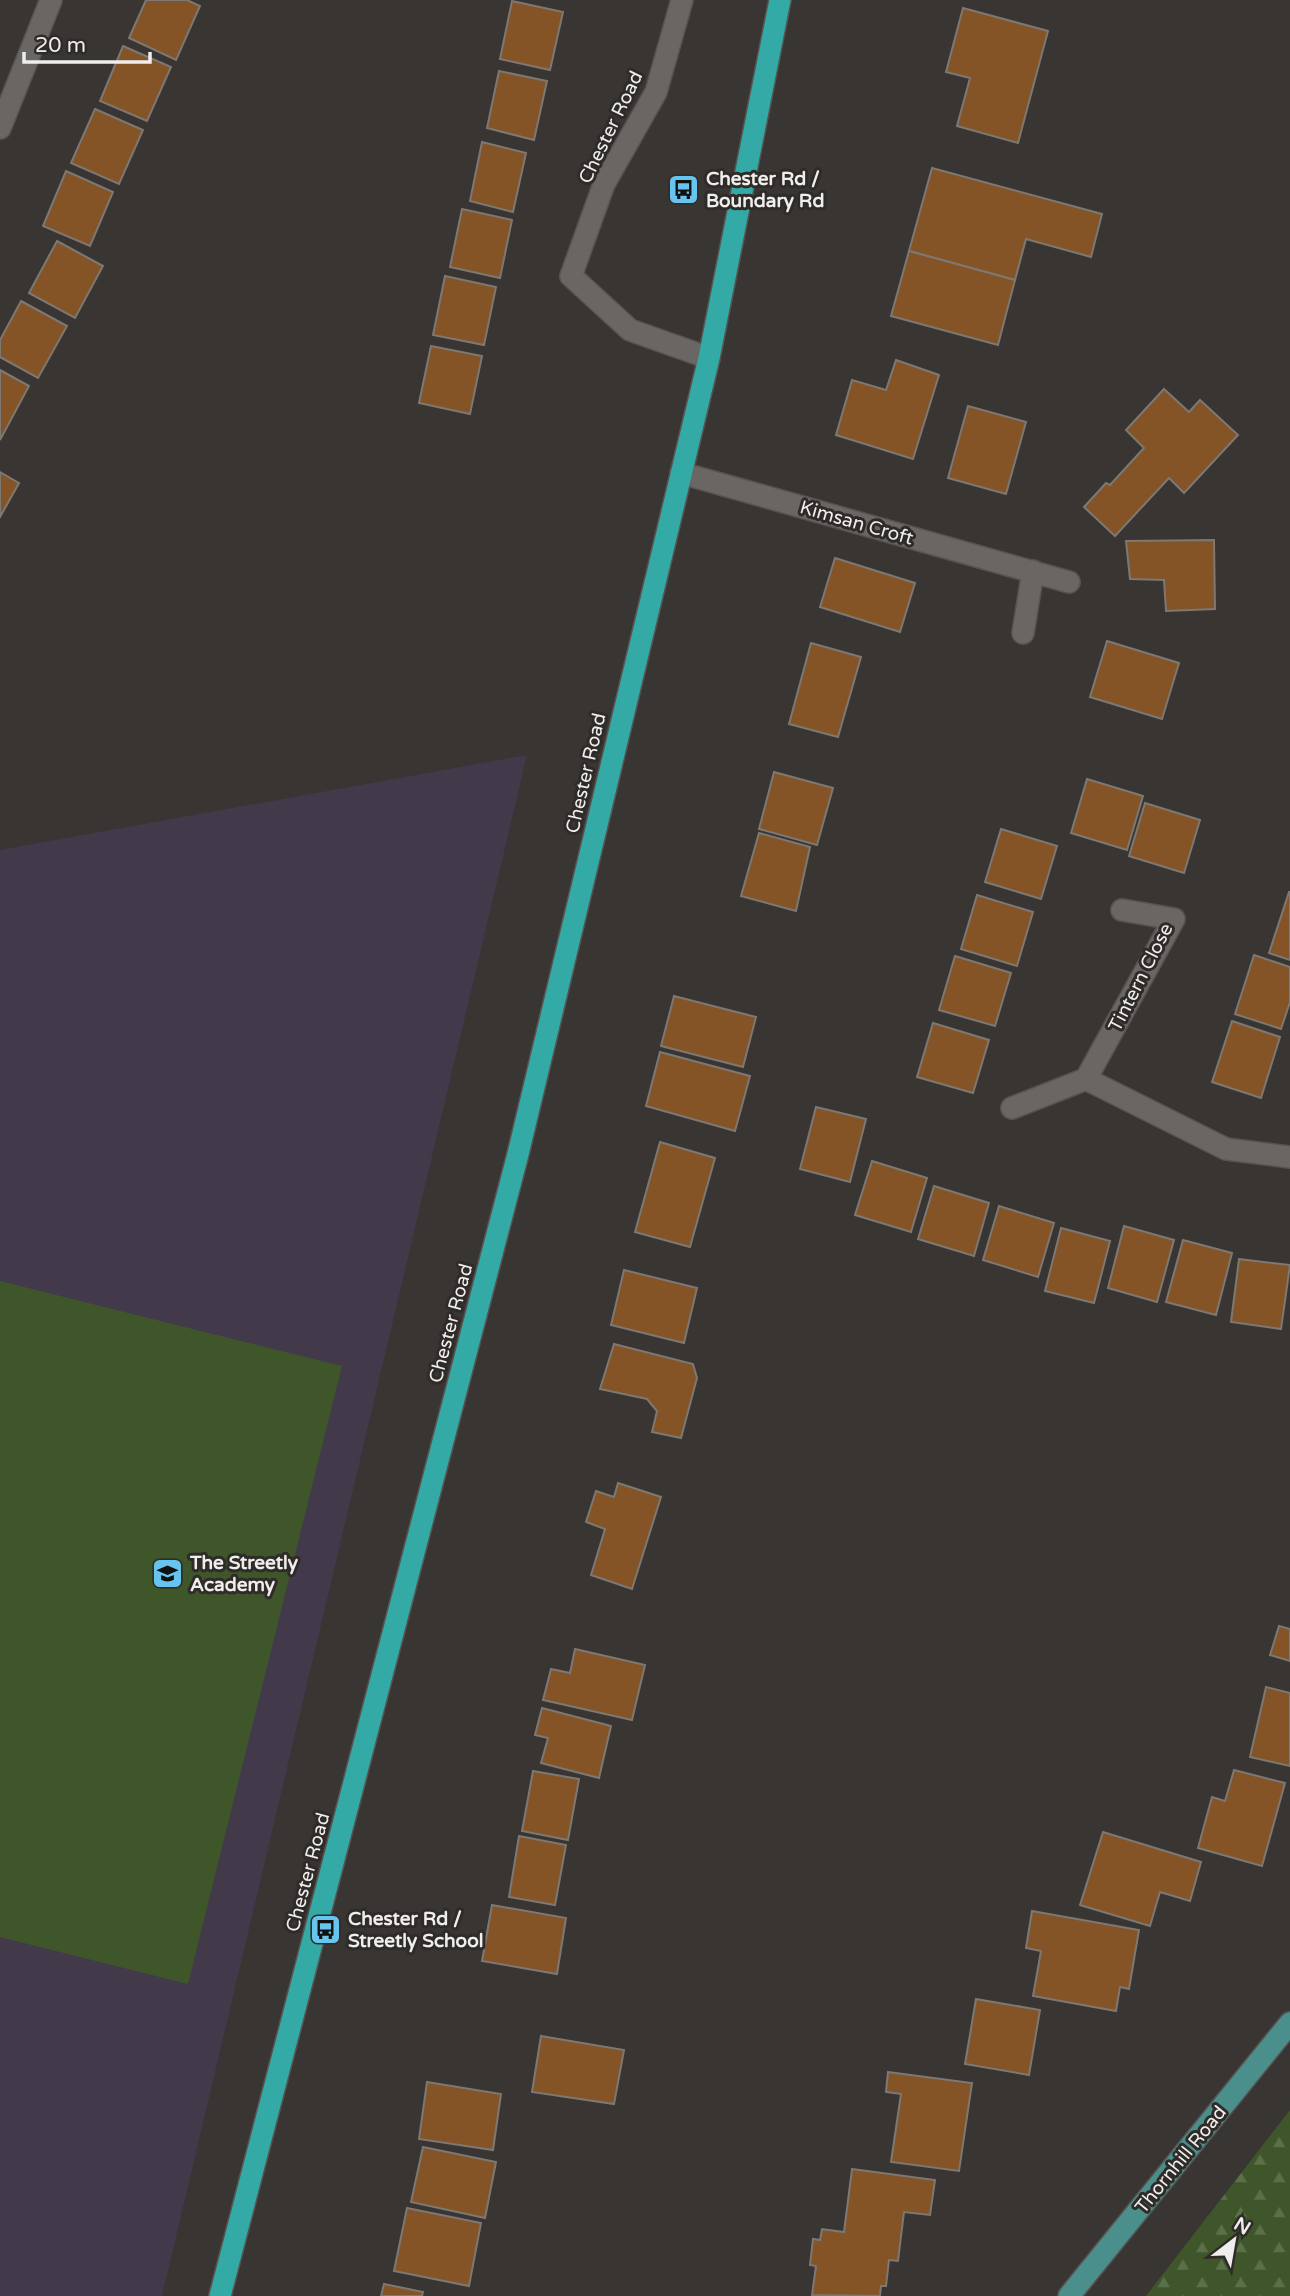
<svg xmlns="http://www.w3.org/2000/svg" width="1290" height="2296" font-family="'Varela Round',sans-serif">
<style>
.education{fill:#423a4a}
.green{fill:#3f562a}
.forest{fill:url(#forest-firs)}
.building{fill:#855426;stroke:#7c7874;stroke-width:2}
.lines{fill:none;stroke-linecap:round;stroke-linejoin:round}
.minor-casing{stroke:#565351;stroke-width:24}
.major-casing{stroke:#565351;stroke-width:24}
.highway-casing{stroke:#565351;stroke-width:24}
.minor{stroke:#6a6663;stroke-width:21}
.major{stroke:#4a8f8b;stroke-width:21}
.highway{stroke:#34aaa6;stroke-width:21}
.labels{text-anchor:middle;stroke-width:6;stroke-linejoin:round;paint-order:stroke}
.street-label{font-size:19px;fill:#f0eeec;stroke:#2f2b29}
.poi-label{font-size:19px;font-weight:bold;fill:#f0eeec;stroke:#2f2b29;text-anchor:start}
</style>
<defs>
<pattern id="forest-firs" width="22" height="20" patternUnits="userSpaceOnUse" patternTransform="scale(1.75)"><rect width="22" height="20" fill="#3f562a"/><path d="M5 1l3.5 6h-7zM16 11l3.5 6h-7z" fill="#5b6f49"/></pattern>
</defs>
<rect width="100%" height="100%" fill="#393533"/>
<!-- education -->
<path class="education" d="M527,755L162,2296H0V850Z"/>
<!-- green -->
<path class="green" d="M0,1281L342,1366L188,1984L0,1937Z"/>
<!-- forest -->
<path class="forest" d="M1290,2110V2296H1146Z"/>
<!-- building -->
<g class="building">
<path d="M146,0H187L200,6L176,60L129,38Z"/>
<path d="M512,1L563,12L550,70L500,59Z"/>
<path d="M963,8L1048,31L1018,143L957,126L970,78L946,72Z"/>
<path d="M123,46L171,67L147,121L100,101Z"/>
<path d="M499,71L547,81L534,140L487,128Z"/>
<path d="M95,109L143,130L119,184L71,163Z"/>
<path d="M482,142L526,153L513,212L470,201Z"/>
<path d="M932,168L1102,214L1091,257L1026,239L1015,280L909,251Z"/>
<path d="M66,171L113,192L90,246L43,226Z"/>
<path d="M462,209L512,220L500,278L450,267Z"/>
<path d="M57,241L103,266L75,318L29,293Z"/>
<path d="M909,251L1015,280L998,345L891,316Z"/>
<path d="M445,276L496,287L484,345L433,335Z"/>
<path d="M21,301L67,326L38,378L0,357V340Z"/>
<path d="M431,346L482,356L470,414L419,403Z"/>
<path d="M896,360L939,375L913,459L836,435L852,380L886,390Z"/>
<path d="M0,370L29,386L0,440Z"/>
<path d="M1164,389L1189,412L1200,400L1238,435L1184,493L1169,478L1115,536L1084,507L1106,483L1110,485L1144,448L1126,430Z"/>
<path d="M968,406L1026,422L1006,494L948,478Z"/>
<path d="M0,472L19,483L0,517Z"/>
<path d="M1214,540L1215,609L1166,611L1164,580L1130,579L1126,541Z"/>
<path d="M835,558L915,583L900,632L820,607Z"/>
<path d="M1107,641L1179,663L1162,719L1090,697Z"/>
<path d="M811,643L861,657L838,737L789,724Z"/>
<path d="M774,772L833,788L817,845L759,829Z"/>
<path d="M1087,779L1143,796L1127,850L1071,833Z"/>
<path d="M1145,803L1200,820L1184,873L1129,856Z"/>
<path d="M1001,829L1057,846L1041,899L985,882Z"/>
<path d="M759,833L810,847L796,911L741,896Z"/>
<path d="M1289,892H1290V960L1269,953Z"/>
<path d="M977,895L1033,912L1017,966L961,949Z"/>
<path d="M1254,955L1290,967V1002L1281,1029L1235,1014Z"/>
<path d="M955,956L1011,973L995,1026L939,1010Z"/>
<path d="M674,996L756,1017L743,1067L661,1046Z"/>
<path d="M1232,1021L1280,1037L1261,1098L1212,1082Z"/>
<path d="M933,1023L989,1040L973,1093L917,1077Z"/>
<path d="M660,1052L750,1076L735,1131L646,1106Z"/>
<path d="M816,1107L866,1119L850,1182L800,1169Z"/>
<path d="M660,1142L715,1158L690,1247L635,1232Z"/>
<path d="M872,1161L927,1178L911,1232L855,1215Z"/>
<path d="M934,1186L989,1203L974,1256L918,1239Z"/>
<path d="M999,1206L1054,1223L1038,1277L983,1260Z"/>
<path d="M1124,1226L1174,1240L1157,1302L1108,1288Z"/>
<path d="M1061,1228L1110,1241L1094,1303L1045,1291Z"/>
<path d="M1183,1240L1232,1253L1216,1315L1166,1302Z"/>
<path d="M1239,1259L1290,1265L1281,1329L1231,1322Z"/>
<path d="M624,1270L697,1288L684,1343L611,1325Z"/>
<path d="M614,1344L693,1364L697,1378L681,1438L652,1432L657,1411L647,1399L600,1389Z"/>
<path d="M618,1483L661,1497L632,1589L591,1575L605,1529L586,1522L596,1491L614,1497Z"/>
<path d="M1279,1626L1290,1629V1661L1270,1655Z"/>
<path d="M575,1649L645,1665L632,1720L543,1700L551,1669L570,1673Z"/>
<path d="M1266,1687L1290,1693V1766L1250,1757Z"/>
<path d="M542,1708L611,1726L599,1778L541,1763L548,1738L535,1735Z"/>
<path d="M1234,1770L1285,1783L1262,1866L1198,1848L1212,1797L1225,1801Z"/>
<path d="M533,1771L579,1779L568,1840L522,1831Z"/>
<path d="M1103,1832L1201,1862L1190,1901L1160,1892L1150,1926L1080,1905Z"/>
<path d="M519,1836L566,1845L555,1905L509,1897Z"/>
<path d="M492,1905L566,1918L557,1974L482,1961Z"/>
<path d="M1032,1911L1139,1930L1129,1989L1120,1987L1116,2011L1033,1996L1041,1951L1026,1948Z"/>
<path d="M976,1999L1040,2010L1029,2075L965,2064Z"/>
<path d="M541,2036L624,2050L614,2104L532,2092Z"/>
<path d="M888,2072L972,2083L959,2171L891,2162L901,2094L886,2092Z"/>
<path d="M427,2082L501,2094L493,2150L419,2139Z"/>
<path d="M423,2147L496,2162L485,2218L411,2202Z"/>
<path d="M852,2169L935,2180L930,2215L904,2212L898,2261L889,2260L886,2286H881L880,2296L812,2295L816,2266L810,2265L813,2239L820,2240L822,2229L844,2232Z"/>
<path d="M407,2208L481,2223L469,2286L394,2271Z"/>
<path d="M384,2284L423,2292L422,2296H381Z"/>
</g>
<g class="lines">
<defs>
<g id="minor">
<path d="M682,0L656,92L604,184L571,276L630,330L709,358"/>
<path d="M0,128L51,0"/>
<path d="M681,473L1069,582"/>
<path d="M1023,633L1033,571"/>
<path d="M1086,1079L1174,919L1122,910"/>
<path d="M1012,1108L1086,1079L1226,1149L1290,1157"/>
</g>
<path id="major" d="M1069,2296L1290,2023"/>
<path id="highway" d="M220,2296L518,1154L709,358L780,0"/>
</defs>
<!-- minor casing -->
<use href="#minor" class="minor-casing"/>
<!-- major casing -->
<use href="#major" class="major-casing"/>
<!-- highway casing -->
<use href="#highway" class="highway-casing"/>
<!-- minor -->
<use href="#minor" class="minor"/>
<!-- major -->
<use href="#major" class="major"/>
<!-- highway -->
<use href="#highway" class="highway"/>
</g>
<!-- icons -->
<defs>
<symbol id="bus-square" viewBox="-11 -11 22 22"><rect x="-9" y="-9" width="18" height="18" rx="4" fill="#66c4ef" stroke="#2f2b29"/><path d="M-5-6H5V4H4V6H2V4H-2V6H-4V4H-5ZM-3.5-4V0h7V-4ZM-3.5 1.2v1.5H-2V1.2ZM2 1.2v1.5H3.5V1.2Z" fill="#111"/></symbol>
<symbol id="school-square" viewBox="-11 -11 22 22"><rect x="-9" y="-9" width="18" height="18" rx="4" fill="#66c4ef" stroke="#2f2b29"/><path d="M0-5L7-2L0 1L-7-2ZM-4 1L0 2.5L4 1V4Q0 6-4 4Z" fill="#111"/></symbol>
</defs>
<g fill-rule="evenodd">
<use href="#bus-square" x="666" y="172" width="35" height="35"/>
<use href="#school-square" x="150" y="1556" width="35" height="35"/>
<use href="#bus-square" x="308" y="1912" width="35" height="35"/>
</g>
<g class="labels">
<!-- street labels -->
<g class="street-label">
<text transform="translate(610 127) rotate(-64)" y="7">Chester Road</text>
<text transform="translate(857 522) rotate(16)" y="7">Kimsan Croft</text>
<text transform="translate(585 773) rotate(-77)" y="7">Chester Road</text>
<text transform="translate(1140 977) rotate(-63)" y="7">Tintern Close</text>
<text transform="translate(450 1323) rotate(-75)" y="7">Chester Road</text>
<text transform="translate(307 1872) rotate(-75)" y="7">Chester Road</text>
<text transform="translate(1180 2159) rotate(-51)" y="7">Thornhill Road</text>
</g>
<!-- poi labels -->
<g class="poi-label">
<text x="706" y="185">Chester Rd /<tspan x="706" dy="22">Boundary Rd</tspan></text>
<text x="190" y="1569">The Streetly<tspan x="190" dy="22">Academy</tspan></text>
<text x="348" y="1925">Chester Rd /<tspan x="348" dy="22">Streetly School</tspan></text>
</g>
</g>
<!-- north arrow -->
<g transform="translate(1234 2240) rotate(31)" stroke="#2f2b29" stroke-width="5" paint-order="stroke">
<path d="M0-5L12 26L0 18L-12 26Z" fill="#f0eeec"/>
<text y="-10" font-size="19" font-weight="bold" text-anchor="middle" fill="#f0eeec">N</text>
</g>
<!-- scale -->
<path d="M24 52v10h126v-10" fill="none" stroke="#f0eeec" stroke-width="3.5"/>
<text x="35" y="52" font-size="21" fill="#f0eeec" stroke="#2f2b29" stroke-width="5" paint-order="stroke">20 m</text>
</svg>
